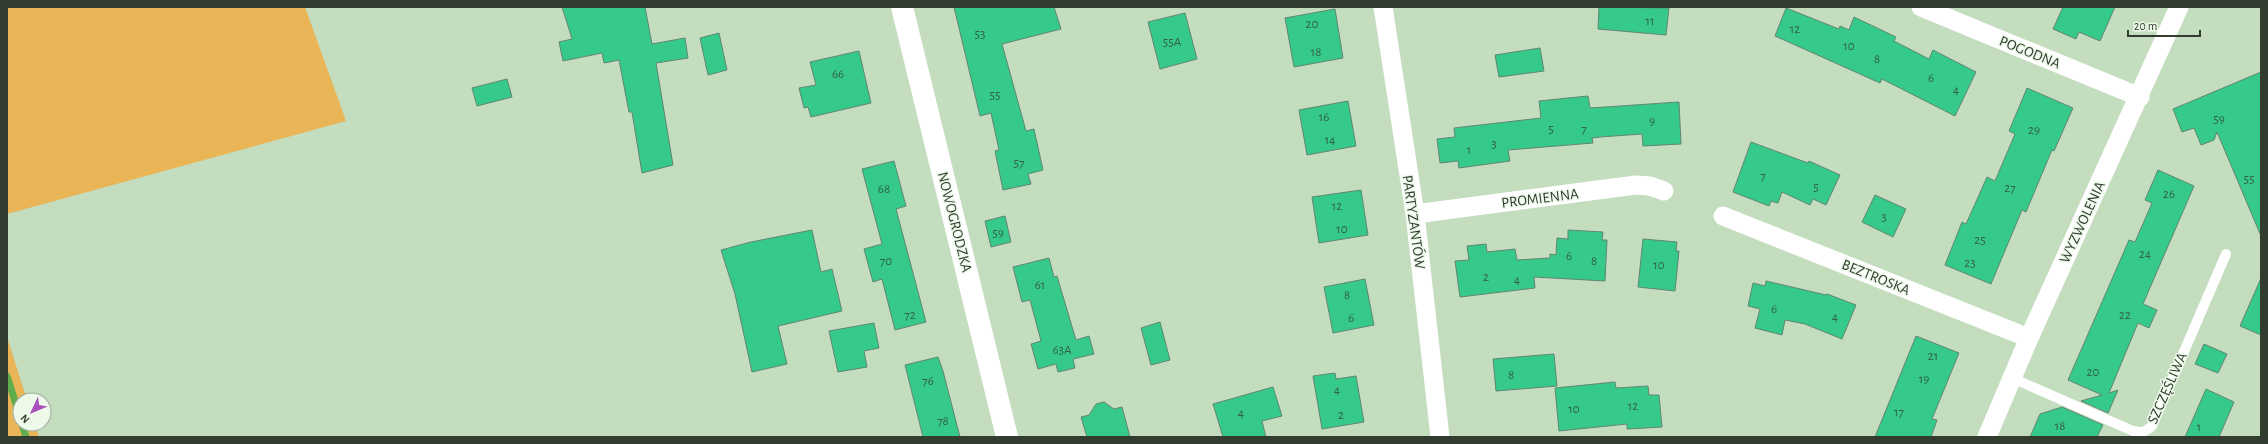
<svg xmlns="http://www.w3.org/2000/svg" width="2268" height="444" font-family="'Alegreya Sans',sans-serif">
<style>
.green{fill:#e9b557}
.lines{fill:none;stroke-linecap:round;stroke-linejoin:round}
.stream{stroke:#5fad4d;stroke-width:7}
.building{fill:#35c98a;stroke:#618672}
.service{stroke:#fff;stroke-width:10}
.minor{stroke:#fff;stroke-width:19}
.tertiary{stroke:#fff;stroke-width:22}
.labels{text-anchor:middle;stroke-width:3;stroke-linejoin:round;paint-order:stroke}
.number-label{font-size:13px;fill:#336046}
.street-label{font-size:15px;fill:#323d30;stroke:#edfaea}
</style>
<rect width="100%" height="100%" fill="#c3ddbe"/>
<!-- green -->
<g class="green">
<path d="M7,7H305L346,121L7,214Z"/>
<path d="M7,337L27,400H20V424H35L39,437H9L7,431Z"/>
</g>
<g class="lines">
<!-- stream -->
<g class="stream">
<path d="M7,376L20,417"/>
<path d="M22,424L26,437"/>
</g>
</g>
<!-- building -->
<g class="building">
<path d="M562,7H645L652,44L685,38L688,58L656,63L673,165L642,173L632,112H629L619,60L604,63L602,53L563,61L559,42L572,39Z"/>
<path d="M954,7H1054L1061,29L1002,44L1026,131L1034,129L1043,170L1028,174L1031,184L1003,190L995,151L999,150L991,113L980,116Z"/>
<path d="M1599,7L1669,8L1666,35L1598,29Z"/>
<path d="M2063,7H2115L2100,41L2079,32L2076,39L2053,29Z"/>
<path d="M1786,8L1839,29L1840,26L1849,30L1854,17L1896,37L1894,41L1929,59L1933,50L1976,72L1955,116L1882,79L1880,83L1775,36Z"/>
<path d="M1335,9L1343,58L1294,67L1285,18Z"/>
<path d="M1185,13L1197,59L1160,69L1148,22Z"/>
<path d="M719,33L727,70L708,75L700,38Z"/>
<path d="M1540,48L1544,71L1499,77L1495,55Z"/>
<path d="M859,51L871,103L811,117L808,107L804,108L799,88L816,85L810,62Z"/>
<path d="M2261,72V236L2217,132L2214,140L2201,145L2194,128L2182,132L2173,109Z"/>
<path d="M507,79L512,97L477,106L472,88Z"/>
<path d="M2027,88L2073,108L2054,151L2052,150L2026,212L2022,210L1991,284L1945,265L1962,222L1966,224L1987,177L1995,181L2015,134L2009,131Z"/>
<path d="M1588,96L1590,108L1679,102L1681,144L1643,146L1642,134L1600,137L1592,138L1593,143L1508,150L1510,161L1459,168L1458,161L1440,163L1437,139L1455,137L1454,128L1541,118L1539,101Z"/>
<path d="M1348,101L1356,146L1307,155L1299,110Z"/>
<path d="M1751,142L1808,163L1809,161L1840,175L1826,205L1813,199L1810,205L1782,192L1778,203L1771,201L1769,206L1733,192Z"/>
<path d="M894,161L906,206L896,209L926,322L895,330L882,279L873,282L864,249L882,244L862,169Z"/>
<path d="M2158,170L2194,186L2143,304L2157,310L2149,328L2138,323L2109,393L2118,390L2108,413L2081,401L2102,395L2068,380L2129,240L2135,242L2152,203L2145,200Z"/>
<path d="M1361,190L1368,235L1319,243L1312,197Z"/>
<path d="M1875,195L1906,209L1893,237L1862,222Z"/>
<path d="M1005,216L1011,242L991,247L985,221Z"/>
<path d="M812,230L821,272L832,269L842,311L778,326L787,364L752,372L735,294L721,250L751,242Z"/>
<path d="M1568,230L1603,232L1602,240H1607L1605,281L1534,277L1535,288L1460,297L1455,261L1469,260L1467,246L1486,244L1487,252L1515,249L1517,260L1550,258V254L1556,255L1557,238L1568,239Z"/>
<path d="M1643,239L1677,242L1676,251H1679L1675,291L1638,287Z"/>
<path d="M1049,258L1054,277L1057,276L1076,340L1089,336L1094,354L1073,359L1075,368L1058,372L1056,364L1038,369L1031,344L1041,341L1030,300L1022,302L1013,267Z"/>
<path d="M2261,278V335L2240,326Z"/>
<path d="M1365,279L1374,325L1333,333L1324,287Z"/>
<path d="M1766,281L1826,295L1827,294L1856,305L1842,339L1805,324L1785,320L1782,335L1755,328L1760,309L1748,306L1753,283L1765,286Z"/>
<path d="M1160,322L1170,360L1151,365L1141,328Z"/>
<path d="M874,323L879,348L864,351L867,367L838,372L829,331Z"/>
<path d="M1916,336L1959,353L1932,419L1937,420L1931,437H1875Z"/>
<path d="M2204,344L2227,354L2218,373L2195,364Z"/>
<path d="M1554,354L1557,386L1496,391L1493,359Z"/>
<path d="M938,357L943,371L960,437H923L905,365Z"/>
<path d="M1335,373L1336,379L1356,376L1364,422L1322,429L1313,376Z"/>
<path d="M1615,382L1616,388L1648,386L1649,395H1659L1662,427L1627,429V424L1559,431L1555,388Z"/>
<path d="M1273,387L1282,416L1262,421L1266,437H1223L1213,404Z"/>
<path d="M2206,389L2234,402L2219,437H2185Z"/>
<path d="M1104,402L1114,409L1122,407L1130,437H1087L1081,417L1089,415L1096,404Z"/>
<path d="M2062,407L2103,425L2097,437H2030L2040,414Z"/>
</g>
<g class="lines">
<!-- service -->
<path class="service" d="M2012,378L2133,431C2142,433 2145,432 2152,426L2226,254"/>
<!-- minor -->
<g class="minor">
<path d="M1383,7L1415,214L1440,437"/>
<path d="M1921,7L2140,97"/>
<path d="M1415,214L1636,185L1650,186L1664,191"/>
<path d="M1723,216L2029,338"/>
<path d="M1987,437L2029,338L2179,7"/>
</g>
<!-- tertiary -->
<path class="tertiary" d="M902,7L1007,437"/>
</g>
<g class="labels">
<!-- number labels -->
<g class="number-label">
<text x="1650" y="25">11</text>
<text x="1312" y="28">20</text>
<text x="1795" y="33">12</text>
<text x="980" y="38">53</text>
<text x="1172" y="46">55A</text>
<text x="1849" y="50">10</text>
<text x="1316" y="56">18</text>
<text x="1877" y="63">8</text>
<text x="838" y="78">66</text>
<text x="1931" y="82">6</text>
<text x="1956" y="94">4</text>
<text x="995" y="99">55</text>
<text x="1324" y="121">16</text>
<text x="2219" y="123">59</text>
<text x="1652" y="125">9</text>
<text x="1551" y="133">5</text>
<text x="1584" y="133">7</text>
<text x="2034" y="134">29</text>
<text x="1330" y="144">14</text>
<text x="1494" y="148">3</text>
<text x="1469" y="154">1</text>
<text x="1019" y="167">57</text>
<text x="1763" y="180">7</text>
<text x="2249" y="183">55</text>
<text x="1816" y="191">5</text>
<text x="2010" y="192">27</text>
<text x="884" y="193">68</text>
<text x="2169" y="198">26</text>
<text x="1337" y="210">12</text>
<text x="1884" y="221">3</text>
<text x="1342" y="233">10</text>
<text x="998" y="237">59</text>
<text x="1980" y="244">25</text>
<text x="2145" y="258">24</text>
<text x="1569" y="260">6</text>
<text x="886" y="265">70</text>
<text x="1594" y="265">8</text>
<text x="1970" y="267">23</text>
<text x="1659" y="269">10</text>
<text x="1486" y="281">2</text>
<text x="1517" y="284">4</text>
<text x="1040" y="289">61</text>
<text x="1347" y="299">8</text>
<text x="1774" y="313">6</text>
<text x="910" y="319">72</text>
<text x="2125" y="319">22</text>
<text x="1835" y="321">4</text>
<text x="1351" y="322">6</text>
<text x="1062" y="354">63A</text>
<text x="1933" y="360">21</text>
<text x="2093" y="376">20</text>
<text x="1511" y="379">8</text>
<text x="1924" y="383">19</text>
<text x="928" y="385">76</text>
<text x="1337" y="394">4</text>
<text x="1633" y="410">12</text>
<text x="1574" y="413">10</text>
<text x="1899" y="416">17</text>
<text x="1241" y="417">4</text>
<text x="1341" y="419">2</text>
<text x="943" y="425">78</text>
<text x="2060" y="430">18</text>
<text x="2199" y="431">1</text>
</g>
<!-- street labels -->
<g class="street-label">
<text transform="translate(2030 52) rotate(22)" y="5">POGODNA</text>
<text transform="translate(1540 198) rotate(-7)" y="5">PROMIENNA</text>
<text transform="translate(955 222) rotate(76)" y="5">NOWOGRODZKA</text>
<text transform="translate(1414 222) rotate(82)" y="5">PARTYZANTÓW</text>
<text transform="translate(2082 222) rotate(-65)" y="5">WYZWOLENIA</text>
<text transform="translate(1876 277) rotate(22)" y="5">BEZTROSKA</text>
<text transform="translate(2167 388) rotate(-66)" y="5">SZCZĘŚLIWA</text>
</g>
</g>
<!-- border -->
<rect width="2268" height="444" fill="none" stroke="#323d30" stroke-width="16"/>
<!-- north arrow -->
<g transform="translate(32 412) rotate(226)"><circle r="19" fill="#edfaea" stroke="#a2aea0"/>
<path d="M0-3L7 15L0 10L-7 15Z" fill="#aa51be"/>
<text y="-6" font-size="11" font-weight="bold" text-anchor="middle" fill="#323d30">N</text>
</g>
<!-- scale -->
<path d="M2128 30v6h72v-6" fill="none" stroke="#323d30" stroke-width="2"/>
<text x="2134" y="30" font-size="12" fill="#323d30" stroke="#edfaea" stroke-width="3" paint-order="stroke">20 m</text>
</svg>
